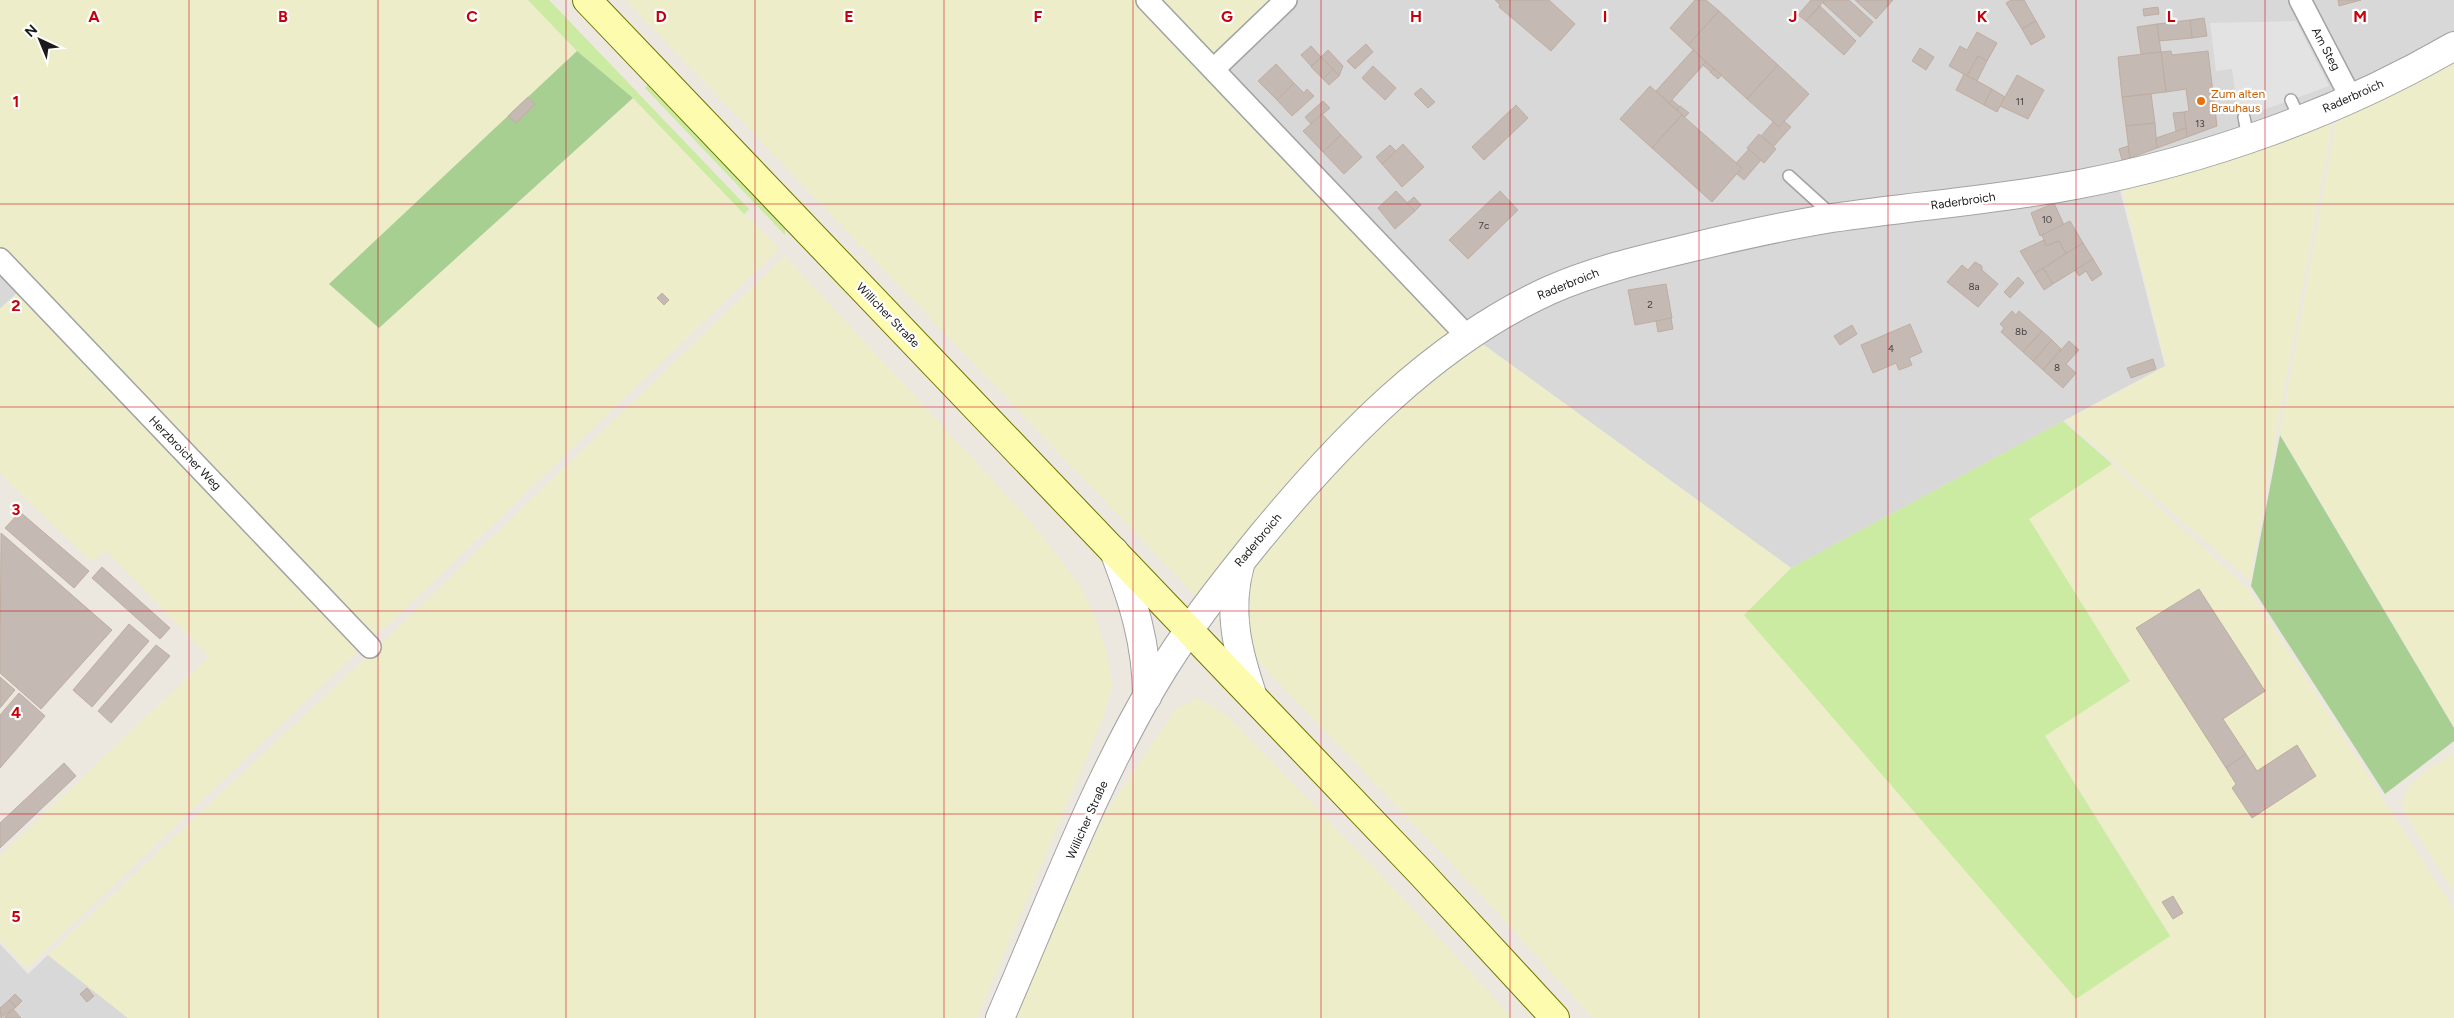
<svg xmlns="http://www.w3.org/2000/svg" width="2454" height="1018" font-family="Figtree,sans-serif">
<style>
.residential{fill:#d9d8d8}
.farmland{fill:#edeec9}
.grass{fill:#caeba1}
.forest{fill:#a7cf91}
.parking{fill:#e3e3e3}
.building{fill:#c5b9b3;stroke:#bfada1}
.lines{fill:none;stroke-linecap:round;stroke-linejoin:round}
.service-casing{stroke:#a2a2a2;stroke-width:14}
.minor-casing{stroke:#a2a2a2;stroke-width:24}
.tertiary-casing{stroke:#a2a2a2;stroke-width:30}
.secondary-casing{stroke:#6e7400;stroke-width:30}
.service{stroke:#fff;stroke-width:11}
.minor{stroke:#fff;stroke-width:21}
.tertiary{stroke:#fff;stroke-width:28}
.secondary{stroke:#fdfcae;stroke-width:28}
.grid{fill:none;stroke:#c6000b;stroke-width:1;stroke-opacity:0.55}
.food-dot{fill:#e8710a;stroke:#fff;stroke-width:2}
.labels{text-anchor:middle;stroke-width:4.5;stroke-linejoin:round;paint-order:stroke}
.number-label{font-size:10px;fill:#464241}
.street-label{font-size:12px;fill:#1b1b1b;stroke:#fff}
.food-label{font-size:12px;fill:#c56008;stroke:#fff;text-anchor:start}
.grid-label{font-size:16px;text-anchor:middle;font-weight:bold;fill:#c6000b;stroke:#fff;stroke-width:4.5;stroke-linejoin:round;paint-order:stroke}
</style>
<rect width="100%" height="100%" fill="#ede8df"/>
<!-- residential -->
<g class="residential">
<path d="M1290,0H2454V37L2355,86L2190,148L2114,167L2165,366L1791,568L1484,345L1218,69Z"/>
<path d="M0,267L21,289L0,309Z"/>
<path d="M0,944L28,974L48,955L128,1018H0Z"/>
</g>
<!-- farmland -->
<g class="farmland">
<path d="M0,0H528L577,51L330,284L379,328L633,98L779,249L386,627L374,634L362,632L0,254Z"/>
<path d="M626,0H1280L1208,70L1276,147L1484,345L1791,568L1745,615L2170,935L2045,735L2130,681L2029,519L2112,464L2249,590L2454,910V1018H1593L1474,887Z"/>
<path d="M2454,52V726L2280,433L2339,106Z"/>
<path d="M2335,107L2277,430L2250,580L2066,420L2166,366L2120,180Z"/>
<path d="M785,256L1032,523L1080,586L1095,616L1107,652L1112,686L1104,716L977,1018H128L48,955L381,644Z"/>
<path d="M21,289L362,647L27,968L0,940V856L209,657L106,550L92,562L0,473V309Z"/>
<path d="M1198,698L1228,716L1400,895L1512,1018H1015L1104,815L1175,710Z"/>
<path d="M2454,753V892L2417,834L2402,805L2407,788L2426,771Z"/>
</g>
<!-- grass -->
<g class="grass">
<path d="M528,0H549L749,209L744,214L633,98L577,51Z"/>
<path d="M649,83L785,226V235L645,88Z"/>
<path d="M2063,421L2112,464L2029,519L2130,681L2045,736L2170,936L2076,999L1744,615L1791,568Z"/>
</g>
<!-- forest -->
<g class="forest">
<path d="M577,51L633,98L379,328L329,284Z"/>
<path d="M2280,435L2454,728V741L2385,794L2251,586Z"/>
</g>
<!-- parking -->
<path class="parking" d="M2296,21L2329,86L2239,119L2232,69L2216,71L2210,23Z"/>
<!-- building -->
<g class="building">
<path d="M1495,0H1549L1575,24L1551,51L1499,7L1500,5Z"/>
<path d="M1695,0H1706L1719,11L1688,45L1670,28Z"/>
<path d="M1811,0H1825L1806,21L1798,15Z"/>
<path d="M1825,0H1849L1873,22L1860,37L1823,3Z"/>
<path d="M1855,0H1893L1876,19Z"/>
<path d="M2011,0H2024L2036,21L2022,29L2006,3Z"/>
<path d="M2338,0H2361L2339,6Z"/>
<path d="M1820,6L1856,41L1844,55L1806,21Z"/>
<path d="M2158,7L2159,14L2144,16L2143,9Z"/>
<path d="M1719,11L1778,65L1747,99L1688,45Z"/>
<path d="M2204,18L2207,36L2192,38L2190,20Z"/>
<path d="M2190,20L2192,38L2159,41L2157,24Z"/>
<path d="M2036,21L2045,37L2031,45L2022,29Z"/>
<path d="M2157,24L2161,52L2141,54L2137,27Z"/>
<path d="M1977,32L1997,43L1987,61L1978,56L1967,76L1949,66L1960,46L1967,50Z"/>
<path d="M1366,44L1373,52L1355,69L1347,61Z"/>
<path d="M1311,46L1321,57L1311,66L1301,55Z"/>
<path d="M1920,48L1934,57L1926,70L1912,61Z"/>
<path d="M1328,50L1343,66L1339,76L1321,57Z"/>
<path d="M1693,50L1706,62L1669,103L1656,91Z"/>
<path d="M2171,51L2172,55L2208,51L2217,126L2187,137L2184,112L2189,111L2186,89L2166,92L2161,52Z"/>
<path d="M2161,52L2166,92L2122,97L2118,57Z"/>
<path d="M1978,56L1987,61L1977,81L1967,76Z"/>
<path d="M1321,57L1333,69L1323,79L1311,67Z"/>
<path d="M1706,62L1714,69L1711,72L1703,65Z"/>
<path d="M1276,64L1294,83L1277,100L1258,81Z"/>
<path d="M1778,65L1809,94L1779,127L1747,99Z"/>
<path d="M1373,66L1396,88L1385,100L1362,78Z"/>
<path d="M1333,69L1339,76L1329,85L1323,79Z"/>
<path d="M1714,69L1722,75L1718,79L1710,72Z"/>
<path d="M1964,74L1992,89L1984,105L1956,90Z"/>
<path d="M2017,75L2044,90L2028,119L2000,106Z"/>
<path d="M1294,83L1304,93L1307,89L1314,96L1292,116L1277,100Z"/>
<path d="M1650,86L1682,115L1652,148L1620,119Z"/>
<path d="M1421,88L1435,102L1428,108L1414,94Z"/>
<path d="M1992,89L2005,97L1997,112L1984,105Z"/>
<path d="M2151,94L2155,123L2126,126L2122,97Z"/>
<path d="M528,97L535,104L516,123L508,116Z"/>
<path d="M1672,100L1680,107L1677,110L1669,103Z"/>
<path d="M1323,101L1330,108L1311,124L1305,117Z"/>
<path d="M1516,105L1528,118L1484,160L1472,147Z"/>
<path d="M1680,106L1689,113L1685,117L1677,110Z"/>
<path d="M2184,112L2186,128L2176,131L2173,113Z"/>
<path d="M1322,114L1341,135L1323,152L1303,131Z"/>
<path d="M1682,115L1742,168L1712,202L1652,148Z"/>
<path d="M1784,121L1791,127L1773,147L1761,136L1773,122L1779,127Z"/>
<path d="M2155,123L2157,148L2130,158L2126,126Z"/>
<path d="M2186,128L2187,137L2157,148L2156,138Z"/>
<path d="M1759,134L1776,149L1764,163L1747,148Z"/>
<path d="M1341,135L1362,157L1344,174L1323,152Z"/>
<path d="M1403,144L1424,167L1402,187L1382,164Z"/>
<path d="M1390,145L1396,151L1382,164L1376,157Z"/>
<path d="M2128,146L2130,158L2122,160L2119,149Z"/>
<path d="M1749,149L1761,160L1744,180L1737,174L1742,168L1736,163Z"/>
<path d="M1396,191L1415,211L1395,229L1378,208Z"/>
<path d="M1500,191L1518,210L1468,259L1449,240Z"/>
<path d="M1414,197L1421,205L1415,211L1407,203Z"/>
<path d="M2054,203L2064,225L2040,236L2031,213Z"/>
<path d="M2070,221L2083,243L2066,254L2059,241L2046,246L2042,235Z"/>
<path d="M2044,240L2046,246L2059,241L2066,254L2034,274L2020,251Z"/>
<path d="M2083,243L2093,259L2053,284L2043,268Z"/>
<path d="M2093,259L2102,274L2092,281L2086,271L2079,276L2075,270Z"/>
<path d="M1975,262L1982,266V270L1998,284L1978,307L1947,282L1962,265L1968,270Z"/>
<path d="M2043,268L2053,284L2044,290L2034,274Z"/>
<path d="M2018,277L2024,283L2010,298L2004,292Z"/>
<path d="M1666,284L1672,318L1635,325L1628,290Z"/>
<path d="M662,293L669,300L664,305L657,298Z"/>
<path d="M2012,311L2016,315L2019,311L2042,331L2023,352L2001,332L2004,328L2000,324Z"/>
<path d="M1671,318L1673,329L1658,332L1656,321Z"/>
<path d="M1910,324L1922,352L1909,358L1912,365L1899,370L1896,363L1873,373L1861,345Z"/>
<path d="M1852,325L1857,334L1840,345L1834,336Z"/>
<path d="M2042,331L2052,340L2033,361L2023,352Z"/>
<path d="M2052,340L2061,349L2043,370L2033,361Z"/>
<path d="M2069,341L2079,350L2066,364L2076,373L2063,388L2043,370Z"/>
<path d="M2153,359L2156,369L2131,378L2127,368Z"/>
<path d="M20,512L89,571L74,588L5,528Z"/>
<path d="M1,533L112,630L41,709L0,673Z"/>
<path d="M102,567L170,628L160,639L92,578Z"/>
<path d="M2199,589L2265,691L2223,719L2246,754L2226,768L2136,628Z"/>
<path d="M129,624L149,641L92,707L73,690Z"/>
<path d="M156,645L170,656L111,723L98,711Z"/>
<path d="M0,677L15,690L0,708Z"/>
<path d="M19,693L45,716L0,768V715Z"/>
<path d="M2297,745L2316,776L2252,818L2232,788L2236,784L2226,768L2246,754L2257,771Z"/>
<path d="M64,763L76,776L0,848V823Z"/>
<path d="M2173,896L2183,913L2173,919L2162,902Z"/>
<path d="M87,988L94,996L87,1002L80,994Z"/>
<path d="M15,994L22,1001L16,1007L9,1000Z"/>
<path d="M9,1000L16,1007L1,1018L0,1008Z"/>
<path d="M13,1009L21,1018H4Z"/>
</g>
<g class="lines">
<defs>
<g id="service">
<path d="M2291,100L2300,119"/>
<path d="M2244,117L2248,138"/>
<path d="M1789,176L1832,215"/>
</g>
<g id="minor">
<path d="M1147,0L1468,337"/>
<path d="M2300,0L2351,98"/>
<path d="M1214,69L1286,0"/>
<path d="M0,259L370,647"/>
</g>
<g id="tertiary">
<path d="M1114,551C1133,601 1147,643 1147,697"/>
<path d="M1240,565C1227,612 1238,653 1253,697"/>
<path d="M1000,1018C1049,906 1092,789 1154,684C1184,633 1221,586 1259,539C1339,442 1433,343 1550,290C1593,271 1639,260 1685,249C1734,237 1783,226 1832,218C1913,206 1995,200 2075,185C2207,160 2338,113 2454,46"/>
</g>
<path id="secondary" d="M587,0L1421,873L1555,1018"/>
</defs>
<!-- service casing -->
<use href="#service" class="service-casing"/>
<!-- minor casing -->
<use href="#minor" class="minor-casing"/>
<!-- tertiary casing -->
<use href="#tertiary" class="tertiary-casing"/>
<!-- secondary casing -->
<use href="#secondary" class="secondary-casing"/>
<!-- service -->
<use href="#service" class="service"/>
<!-- minor -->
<use href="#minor" class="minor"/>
<!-- tertiary -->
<use href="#tertiary" class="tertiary"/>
<!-- secondary -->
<use href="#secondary" class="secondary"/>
</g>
<!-- grid -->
<path class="grid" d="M189,0V1018M378,0V1018M566,0V1018M755,0V1018M944,0V1018M1133,0V1018M1321,0V1018M1510,0V1018M1699,0V1018M1888,0V1018M2076,0V1018M2265,0V1018M0,204H2454M0,407H2454M0,611H2454M0,814H2454"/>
<!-- markers -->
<circle class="food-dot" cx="2201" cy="101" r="5"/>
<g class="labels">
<!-- number labels -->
<g class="number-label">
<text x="2020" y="105">11</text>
<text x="2200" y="127">13</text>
<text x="2047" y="223">10</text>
<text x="1484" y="229">7c</text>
<text x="1974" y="290">8a</text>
<text x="1650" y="308">2</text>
<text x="2021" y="335">8b</text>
<text x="1891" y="352">4</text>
<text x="2057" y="371">8</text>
</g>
<!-- street labels -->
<g class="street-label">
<text transform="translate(2326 49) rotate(62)" y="4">Am Steg</text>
<text transform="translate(2353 96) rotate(-24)" y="4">Raderbroich</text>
<text transform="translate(1963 201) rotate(-8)" y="4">Raderbroich</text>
<text transform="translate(1568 284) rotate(-22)" y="4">Raderbroich</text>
<text transform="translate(888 315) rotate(46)" y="4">Willicher Straße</text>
<text transform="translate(185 453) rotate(46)" y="4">Herzbroicher Weg</text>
<text transform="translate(1258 540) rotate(-50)" y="4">Raderbroich</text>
<text transform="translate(1087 820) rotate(-66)" y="4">Willicher Straße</text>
</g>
<!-- food labels -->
<g class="food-label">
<text x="2211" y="98">Zum alten<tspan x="2211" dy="14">Brauhaus</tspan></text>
</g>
</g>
<g class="grid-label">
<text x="94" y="22">A</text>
<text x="283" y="22">B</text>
<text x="472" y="22">C</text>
<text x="661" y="22">D</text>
<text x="849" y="22">E</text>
<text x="1038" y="22">F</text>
<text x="1227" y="22">G</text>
<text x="1416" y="22">H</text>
<text x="1605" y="22">I</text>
<text x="1793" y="22">J</text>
<text x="1982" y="22">K</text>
<text x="2171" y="22">L</text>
<text x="2360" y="22">M</text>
<text x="16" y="107">1</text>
<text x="16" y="311">2</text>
<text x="16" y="515">3</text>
<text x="16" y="718">4</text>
<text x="16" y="922">5</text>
</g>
<!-- north arrow -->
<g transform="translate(40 40) rotate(316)" stroke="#ffffff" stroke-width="4" paint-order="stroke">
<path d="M0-4L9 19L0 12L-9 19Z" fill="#1b1b1b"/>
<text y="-8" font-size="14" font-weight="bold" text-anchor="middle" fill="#1b1b1b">N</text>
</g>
</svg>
